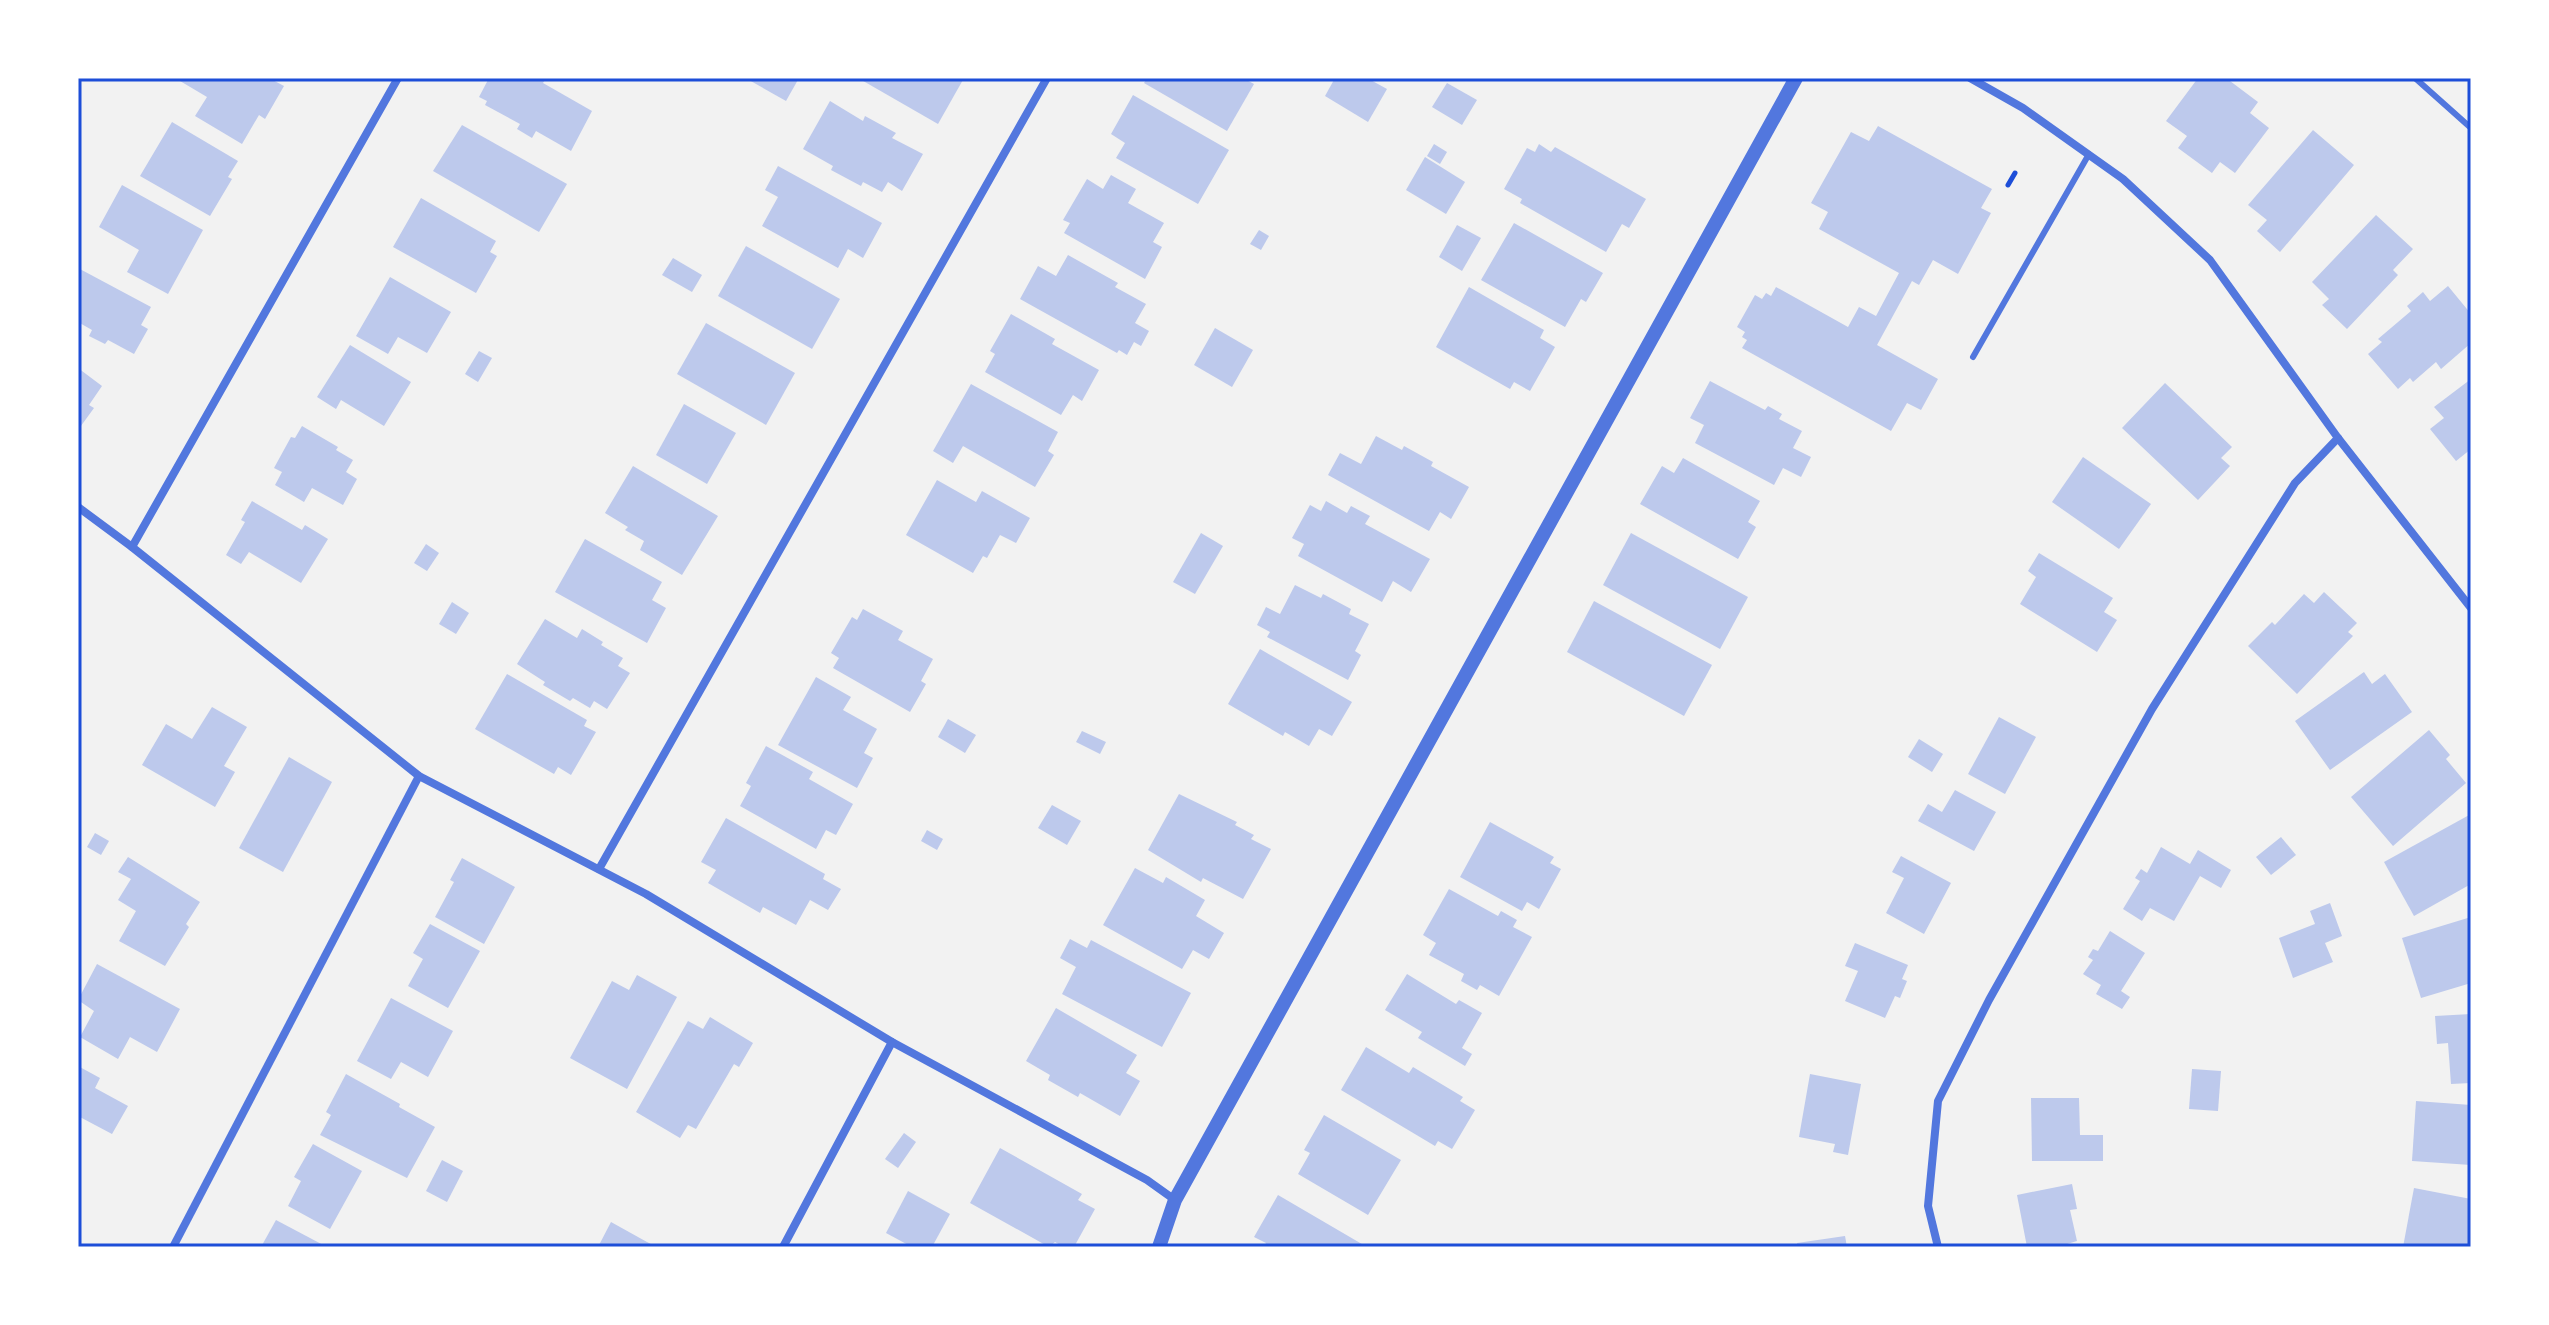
<svg xmlns="http://www.w3.org/2000/svg" width="2549" height="1325" font-family="Helvetica,sans-serif">
<style>
.building{fill:#bdc9ec}
.lines{fill:none;stroke-linecap:round;stroke-linejoin:round}
.path{stroke:#1d4ed8;stroke-width:5}
.service{stroke:#5277de;stroke-width:6}
.minor{stroke:#5277de;stroke-width:8}
.tertiary{stroke:#5277de;stroke-width:14}
.neatline{fill:none;stroke:#1d4ed8;stroke-width:3}
</style>
<rect width="100%" height="100%" fill="#f2f2f2"/>
<!-- building -->
<g class="building">
<path d="M175,78H269L284,86L265,119L259,115L242,144L195,116L207,97Z"/>
<path d="M489,78H546L543,83L592,111L571,151L536,131L532,138L517,129L520,124L485,105L487,101L479,97Z"/>
<path d="M751,78H799L786,101L749,80Z"/>
<path d="M858,78H964L938,124Z"/>
<path d="M1147,78H1243L1254,84L1227,131L1144,83Z"/>
<path d="M1335,78H1367L1387,89L1368,122L1325,96Z"/>
<path d="M2198,78H2226L2258,102L2250,113L2269,128L2235,173L2220,162L2212,173L2178,148L2187,136L2166,121Z"/>
<path d="M1447,83L1477,100L1462,125L1432,107Z"/>
<path d="M1133,95L1229,150L1198,204L1116,158L1125,143L1111,134Z"/>
<path d="M830,101L863,121L865,116L896,133L892,138L923,154L902,191L888,182L882,192L863,182L861,186L831,170L833,166L803,149Z"/>
<path d="M172,122L238,161L228,177L232,179L210,216L140,176Z"/>
<path d="M462,125L567,184L539,232L433,171Z"/>
<path d="M1878,126L1992,189L1981,208L1991,213L1958,274L1933,260L1919,285L1912,281L1877,345L1938,379L1921,410L1907,403L1891,431L1742,348L1747,340L1742,337L1745,332L1737,327L1755,295L1762,299L1766,293L1771,296L1776,287L1848,327L1859,307L1876,316L1899,273L1819,229L1828,212L1811,203L1851,132L1869,141Z"/>
<path d="M2313,130L2354,165L2280,252L2257,231L2267,220L2248,205Z"/>
<path d="M1434,144L1447,152L1440,164L1427,156Z"/>
<path d="M1539,144L1551,152L1555,147L1646,199L1629,228L1622,224L1606,252L1520,203L1522,199L1504,189L1527,148L1535,152Z"/>
<path d="M1425,157L1465,182L1446,214L1406,190Z"/>
<path d="M778,166L882,223L863,258L848,249L838,268L762,226L778,197L765,190Z"/>
<path d="M1111,175L1136,189L1128,203L1164,223L1153,242L1162,247L1145,279L1064,233L1070,223L1063,220L1087,179L1103,189Z"/>
<path d="M122,185L203,230L168,294L127,272L139,250L99,227Z"/>
<path d="M421,198L496,241L490,252L497,256L476,293L393,247Z"/>
<path d="M2376,215L2413,249L2393,270L2398,275L2347,329L2322,305L2329,299L2312,282Z"/>
<path d="M1514,223L1603,273L1586,302L1581,299L1565,327L1481,280Z"/>
<path d="M1457,225L1481,238L1462,271L1439,257Z"/>
<path d="M1259,230L1269,236L1261,250L1250,244Z"/>
<path d="M746,246L840,299L812,349L718,296Z"/>
<path d="M1068,255L1118,283L1115,287L1146,304L1135,323L1149,331L1141,346L1134,342L1127,355L1119,350L1117,353L1020,299L1038,266L1056,276Z"/>
<path d="M673,258L702,275L692,292L662,275Z"/>
<path d="M78,268L151,307L141,325L148,329L134,354L108,340L105,344L89,336L92,330L78,322Z"/>
<path d="M390,277L451,312L427,353L398,337L388,354L356,336Z"/>
<path d="M2448,286L2471,314V343L2441,369L2436,362L2413,382L2410,378L2398,389L2368,354L2382,342L2378,339L2411,311L2407,306L2423,292L2430,301Z"/>
<path d="M1469,287L1544,330L1540,338L1555,347L1530,391L1514,382L1510,389L1436,347Z"/>
<path d="M1011,314L1055,339L1052,344L1099,370L1082,401L1073,395L1061,415L985,372L995,354L990,351Z"/>
<path d="M706,323L795,373L766,425L677,374Z"/>
<path d="M1215,328L1253,350L1232,387L1194,365Z"/>
<path d="M350,345L411,382L384,426L341,400L336,409L317,397Z"/>
<path d="M479,351L492,358L478,382L465,374Z"/>
<path d="M78,368L102,386L89,405L94,408L78,430Z"/>
<path d="M2471,379V449L2456,461L2430,429L2444,418L2434,407Z"/>
<path d="M1710,381L1765,410L1768,406L1782,414L1779,419L1802,431L1793,448L1811,457L1801,477L1783,468L1774,485L1695,443L1704,425L1690,418Z"/>
<path d="M2165,383L2232,447L2221,458L2230,466L2198,500L2122,428Z"/>
<path d="M971,384L1058,432L1048,451L1054,455L1035,487L963,446L953,463L933,451Z"/>
<path d="M684,404L736,433L707,484L656,455Z"/>
<path d="M302,426L338,447L336,450L353,460L346,472L357,479L343,505L312,488L304,502L275,485L282,472L274,468L291,437L295,438Z"/>
<path d="M1376,436L1402,450L1404,446L1433,462L1431,466L1469,487L1451,519L1440,512L1429,531L1328,475L1340,453L1361,464Z"/>
<path d="M2083,457L2151,504L2119,549L2052,502Z"/>
<path d="M1683,458L1760,501L1748,522L1756,527L1738,559L1640,504L1662,466L1674,473Z"/>
<path d="M633,466L718,516L682,575L640,550L644,541L625,530L628,527L605,513Z"/>
<path d="M937,480L976,502L982,491L1030,518L1016,543L1000,535L987,558L983,556L973,573L906,535Z"/>
<path d="M252,501L302,530L305,525L328,539L301,583L249,552L241,564L226,555L245,522L241,520Z"/>
<path d="M1326,501L1347,513L1351,506L1370,516L1365,524L1430,559L1411,592L1393,581L1382,602L1298,556L1304,544L1292,538L1310,505L1321,511Z"/>
<path d="M1201,533L1223,546L1195,594L1173,582Z"/>
<path d="M1631,533L1748,597L1720,649L1603,585Z"/>
<path d="M585,539L662,582L652,600L666,608L647,643L555,592Z"/>
<path d="M426,544L439,553L427,571L414,563Z"/>
<path d="M2039,553L2113,598L2104,612L2117,620L2097,652L2020,604L2036,577L2028,571Z"/>
<path d="M1295,585L1321,598L1323,594L1351,609L1349,614L1369,624L1355,651L1361,655L1348,680L1267,637L1270,632L1257,625L1266,607L1280,614Z"/>
<path d="M2324,592L2357,623L2348,632L2353,636L2297,694L2248,646L2272,622L2275,625L2304,594L2314,603Z"/>
<path d="M1594,601L1712,665L1684,716L1567,652Z"/>
<path d="M452,602L469,613L456,634L439,624Z"/>
<path d="M863,609L903,631L898,640L933,659L921,681L926,684L910,712L833,668L839,658L831,653L852,617L857,620Z"/>
<path d="M545,619L577,638L582,629L603,642L601,645L623,658L618,666L630,673L607,709L594,701L590,708L573,698L570,701L543,685L545,682L517,664Z"/>
<path d="M1260,649L1352,702L1332,736L1319,729L1309,746L1285,732L1283,736L1228,704Z"/>
<path d="M2364,672L2372,684L2385,674L2412,712L2330,770L2295,721Z"/>
<path d="M507,674L587,720L584,726L596,732L571,775L558,767L554,774L475,729Z"/>
<path d="M816,677L851,697L843,710L877,729L864,753L873,758L857,788L778,745Z"/>
<path d="M212,707L247,727L224,766L235,772L215,807L142,765L166,724L192,739Z"/>
<path d="M1999,717L2036,737L2005,794L1968,774Z"/>
<path d="M948,719L976,735L965,753L938,737Z"/>
<path d="M2429,730L2450,755L2446,759L2466,783L2393,846L2351,797Z"/>
<path d="M1082,731L1106,742L1100,754L1076,742Z"/>
<path d="M1919,739L1943,754L1932,772L1908,757Z"/>
<path d="M766,746L813,772L809,779L853,804L836,835L826,830L816,849L740,806L751,786L746,783Z"/>
<path d="M289,757L332,782L283,872L239,848Z"/>
<path d="M1955,790L1996,812L1974,851L1918,821L1928,804L1942,812Z"/>
<path d="M1179,794L1237,822L1235,825L1254,835L1251,839L1271,849L1243,899L1203,878L1201,882L1148,850Z"/>
<path d="M1052,805L1081,821L1067,845L1038,828Z"/>
<path d="M2471,814V884L2414,916L2384,862Z"/>
<path d="M726,818L825,874L823,879L841,889L828,910L810,900L796,925L763,907L760,913L708,883L716,870L701,862Z"/>
<path d="M1490,822L1554,857L1550,863L1561,869L1539,909L1527,902L1522,911L1460,877Z"/>
<path d="M927,830L943,839L937,850L921,841Z"/>
<path d="M95,833L109,841L101,855L87,847Z"/>
<path d="M2281,837L2296,855L2271,875L2256,857Z"/>
<path d="M2161,847L2190,864L2198,850L2231,870L2221,888L2200,876L2174,921L2150,908L2142,921L2123,909L2140,881L2135,878L2141,869L2147,873Z"/>
<path d="M1901,856L1951,883L1924,934L1886,913L1904,878L1892,872Z"/>
<path d="M128,857L200,902L186,924L189,927L165,966L119,941L136,911L118,900L131,879L118,872Z"/>
<path d="M462,858L515,887L484,944L435,917L454,882L450,880Z"/>
<path d="M1135,868L1163,883L1166,877L1205,900L1196,916L1224,933L1209,959L1193,950L1182,969L1103,925Z"/>
<path d="M1449,889L1498,916L1501,911L1517,920L1513,927L1532,937L1499,996L1480,985L1477,990L1461,981L1464,974L1429,955L1436,943L1423,935Z"/>
<path d="M2330,903L2342,936L2325,943L2333,962L2293,978L2279,938L2315,924L2310,911Z"/>
<path d="M2471,917V983L2421,998L2402,938Z"/>
<path d="M430,924L480,951L448,1008L408,986L423,959L413,953Z"/>
<path d="M2110,931L2145,953L2121,991L2130,997L2122,1009L2096,994L2101,985L2083,974L2093,960L2088,957L2093,949L2098,951Z"/>
<path d="M1070,939L1087,948L1091,940L1191,993L1162,1047L1062,994L1076,967L1060,958Z"/>
<path d="M1855,943L1908,965L1902,979L1907,981L1900,998L1895,996L1885,1018L1845,1001L1858,971L1845,966Z"/>
<path d="M97,964L180,1009L157,1052L130,1037L118,1059L80,1037L94,1011L78,1000Z"/>
<path d="M1407,974L1456,1004L1459,1000L1482,1013L1462,1048L1472,1054L1465,1066L1418,1038L1422,1032L1385,1010Z"/>
<path d="M637,975L677,997L627,1089L570,1058L612,981L629,990Z"/>
<path d="M391,998L453,1031L428,1077L401,1062L391,1079L357,1061Z"/>
<path d="M1056,1008L1137,1055L1126,1073L1140,1081L1120,1116L1080,1093L1078,1097L1048,1080L1050,1075L1026,1061Z"/>
<path d="M2471,1014V1083L2451,1084L2448,1043L2437,1044L2435,1016Z"/>
<path d="M710,1017L753,1043L739,1067L734,1064L696,1129L688,1125L680,1138L636,1112L688,1021L703,1029Z"/>
<path d="M1366,1047L1409,1073L1413,1067L1463,1097L1460,1101L1475,1110L1452,1149L1438,1141L1435,1146L1341,1090Z"/>
<path d="M78,1066L100,1078L95,1088L128,1106L112,1134L78,1116Z"/>
<path d="M2192,1069L2221,1071L2218,1111L2189,1109Z"/>
<path d="M346,1074L400,1104L399,1107L435,1127L407,1178L320,1135L331,1115L326,1112Z"/>
<path d="M1810,1074L1861,1084L1848,1155L1833,1152L1835,1144L1799,1137Z"/>
<path d="M2031,1098H2079L2080,1135H2103V1161H2032Z"/>
<path d="M2416,1101L2471,1105V1165L2412,1161Z"/>
<path d="M1324,1115L1401,1160L1368,1215L1298,1174L1310,1153L1304,1150Z"/>
<path d="M904,1133L916,1142L898,1168L885,1159Z"/>
<path d="M313,1144L362,1171L330,1229L288,1206L301,1181L294,1177Z"/>
<path d="M1000,1148L1082,1194L1078,1200L1095,1209L1074,1247H1064L1055,1242L1049,1247L970,1203Z"/>
<path d="M442,1160L463,1171L447,1202L426,1191Z"/>
<path d="M2072,1184L2077,1209L2070,1210L2077,1241L2057,1247H2027L2017,1195Z"/>
<path d="M2414,1188L2471,1199V1247H2403Z"/>
<path d="M908,1191L950,1214L932,1247H912L886,1233Z"/>
<path d="M1278,1195L1367,1247H1264L1266,1243L1254,1237Z"/>
<path d="M276,1220L327,1247H261Z"/>
<path d="M611,1222L647,1242L657,1247H598Z"/>
<path d="M1845,1236L1847,1247H1798L1797,1243Z"/>
</g>
<g class="lines">
<!-- path -->
<path class="path" d="M2008,185L2015,173"/>
<!-- service -->
<g class="service">
<path d="M2415,78L2471,128"/>
<path d="M1973,357L2089,154"/>
</g>
<!-- minor -->
<g class="minor">
<path d="M1970,78L2023,108L2123,179L2210,260L2338,438L2471,608"/>
<path d="M78,507L132,547L419,776L646,894L892,1042L1147,1180L1175,1200"/>
<path d="M132,547L398,78"/>
<path d="M599,869L1047,78"/>
<path d="M173,1247L419,776"/>
<path d="M783,1247L892,1042"/>
<path d="M1938,1247L1928,1206L1938,1101L1989,1000L2152,709L2295,483L2338,438"/>
</g>
<!-- tertiary -->
<path class="tertiary" d="M1159,1247L1175,1200L1796,78"/>
</g>
<!-- border -->
<rect width="2549" height="1325" fill="none" stroke="#ffffff" stroke-width="160"/>
<rect x="80" y="80" width="2389" height="1165" class="neatline"/>
</svg>
